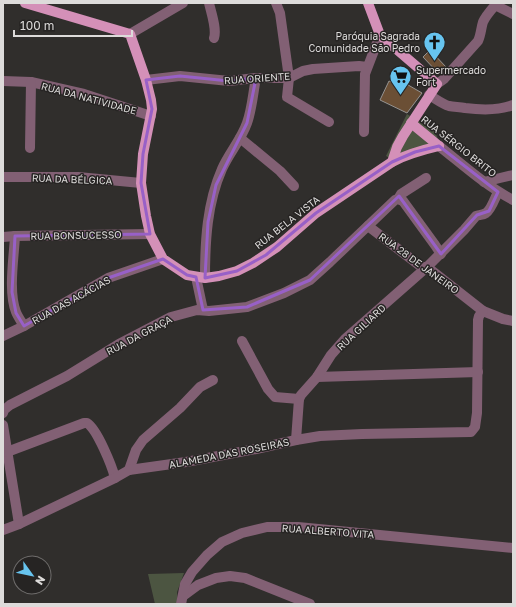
<svg xmlns="http://www.w3.org/2000/svg" width="516" height="607" font-family="'Golos Text',sans-serif">
<style>
.green{fill:#4c5541}
.building{fill:#6b4f35;stroke:#959391}
.lines{fill:none;stroke-linecap:round;stroke-linejoin:round}
.minor{stroke:#826074;stroke-width:10}
.major{stroke:#d490b8;stroke-width:10}
.marked{fill:none;stroke:#9860c7;stroke-width:3;stroke-linejoin:round}
.labels{text-anchor:middle;stroke-width:3;stroke-linejoin:round;paint-order:stroke}
.poi-label{font-size:10px;fill:#dddbda;stroke:#262423;text-anchor:end}
.street-label{font-size:10px;fill:#dddbda;stroke:#262423}
</style>
<rect width="100%" height="100%" fill="#302e2c"/>
<!-- green -->
<g class="green">
<path d="M407,114L435,132L439,142L395,161L386,156Z"/>
<path d="M184,573L177,592L178,604H155L148,574Z"/>
</g>
<!-- building -->
<g class="building">
<path d="M430,50L446,67L439,74L423,57Z"/>
<path d="M396,78L422,93L407,113L380,100L389,81L394,83Z"/>
</g>
<g class="lines">
<!-- minor -->
<g class="minor">
<path d="M209,3C211,12 217,29 214,38"/>
<path d="M276,3L280,13L289,78L287,97L329,122"/>
<path d="M495,5L513,14"/>
<path d="M130,34L183,3"/>
<path d="M146,80L180,76L229,81L256,78H289L303,71L313,69L359,66L367,67"/>
<path d="M3,81L31,82L84,94L151,116"/>
<path d="M437,84L444,79L478,41C481,35 481,28 483,22C486,15 492,9 497,3"/>
<path d="M429,95C436,99 442,104 449,106C454,107 460,107 465,108C481,110 498,111 513,105"/>
<path d="M364,132L365,74L380,35"/>
<path d="M240,138L280,171L294,186"/>
<path d="M439,146C463,165 486,186 513,200"/>
<path d="M30,148L31,82"/>
<path d="M3,177H78L141,183"/>
<path d="M484,182L500,178L513,175"/>
<path d="M398,199L401,194L426,178"/>
<path d="M368,226L419,265L423,267H427L483,311L503,319L513,321"/>
<path d="M15,236C14,257 8,292 16,312C18,317 21,321 24,326"/>
<path d="M3,237L15,236L150,234"/>
<path d="M196,277L203,310"/>
<path d="M205,278C205,241 207,203 222,169C229,153 241,140 247,123C252,109 253,93 256,78"/>
<path d="M3,336L24,326L108,278L163,259"/>
<path d="M242,341L268,389L275,397L299,399"/>
<path d="M317,377L478,372"/>
<path d="M3,413L4,410L10,405L67,376L119,344L171,317L197,310L209,311L247,307L284,293L310,280L330,262L395,200L398,199L403,201L435,245L441,254"/>
<path d="M3,425L19,524"/>
<path d="M296,440L299,399L301,395L317,377L331,355L345,339L427,267L464,230L476,216C479,215 483,215 486,213C491,210 495,198 498,192"/>
<path d="M7,452L84,423H87C97,429 112,466 115,478"/>
<path d="M129,470L136,450L143,440L180,408L200,387L213,380"/>
<path d="M3,530L19,524L115,478L129,470L186,462L256,449L296,440L320,436L362,434L471,432L475,427L477,413L478,320L479,316L483,311"/>
<path d="M183,596L198,585L216,578L230,576L245,578L310,604"/>
<path d="M181,604L185,584L192,572L207,555L222,542L242,533L267,527H298L513,548"/>
</g>
<!-- major -->
<g class="major">
<path d="M25,3L130,34L146,80L151,100L152,109L143,154L141,183L146,216L150,234L163,259L187,275L205,278L219,276L237,271L253,263L277,247L316,213L392,162C407,154 422,150 439,146"/>
<path d="M368,3L380,35L437,84L403,136L397,147L392,162"/>
<path d="M411,123L439,146"/>
</g>
</g>
<!-- marked area -->
<path class="marked" d="M180,76L229,81L256,78L247,123L216,185L208,222L205,278L237,271L266,255L316,213L392,162L415,152L439,146L498,192L489,211L477,215L441,254L399,196L310,280L247,307L203,310L196,277L187,275L163,259L108,278L24,326L16,313L12,292L15,236L150,234L141,183L143,154L152,109L146,80Z"/>
<!-- icons -->
<defs>
<symbol id="church-pin" viewBox="-11 -11 22 30"><path d="M0 17L-7.5 6A9.5 9.5 0 1 1 7.5 6Z" fill="#67c4ef" stroke="#262423"/><path d="M-1.2-6h2.4v3.5h3.3v2.4h-3.3V6h-2.4V-.1h-3.3v-2.4h3.3Z" fill="#111"/></symbol>
<symbol id="supermarket-pin" viewBox="-11 -11 22 30"><path d="M0 17L-7.5 6A9.5 9.5 0 1 1 7.5 6Z" fill="#67c4ef" stroke="#262423"/><path d="M-6-5.5h2.5l.6 2H6L4.5 2H-2.5L-4.4-4H-6ZM-1.5 3.2a1.3 1.3 0 1 0 .1 0ZM3 3.2a1.3 1.3 0 1 0 .1 0Z" fill="#111"/></symbol>
</defs>
<g fill-rule="evenodd">
<use href="#church-pin" x="422" y="30" width="25" height="34"/>
<use href="#supermarket-pin" x="388" y="64" width="25" height="34"/>
</g>
<g class="labels">
<!-- poi labels -->
<g class="poi-label">
<text x="420" y="40">Paróquia Sagrada<tspan x="420" dy="12">Comunidade São Pedro</tspan></text>
<text x="416" y="74" text-anchor="start">Supermercado<tspan x="416" dy="12">Fort</tspan></text>
</g>
<!-- street labels -->
<g class="street-label">
<text transform="translate(257 78) rotate(-4)" y="4">RUA ORIENTE</text>
<text transform="translate(89 98) rotate(15)" y="4">RUA DA NATIVIDADE</text>
<text transform="translate(459 146) rotate(38)" y="4">RUA SÉRGIO BRITO</text>
<text transform="translate(72 179) rotate(2)" y="4">RUA DA BÉLGICA</text>
<text transform="translate(287 222) rotate(-38)" y="4">RUA BELA VISTA</text>
<text transform="translate(76 235) rotate(-1)" y="4">RUA BONSUCESSO</text>
<text transform="translate(419 263) rotate(36)" y="4">RUA 28 DE JANEIRO</text>
<text transform="translate(71 300) rotate(-29)" y="4">RUA DAS ACÁCIAS</text>
<text transform="translate(361 327) rotate(-43)" y="4">RUA GILIARD</text>
<text transform="translate(139 335) rotate(-28)" y="4">RUA DA GRAÇA</text>
<text transform="translate(229 453) rotate(-11)" y="4">ALAMEDA DAS ROSEIRAS</text>
<text transform="translate(328 531) rotate(4)" y="4">RUA ALBERTO VITA</text>
</g>
</g>
<!-- border -->
<rect width="516" height="607" fill="none" stroke="#dddbda" stroke-width="8"/>
<!-- north arrow -->
<g transform="translate(32 575) rotate(123)"><circle r="19" fill="#262423" stroke="#6f6d6c"/>
<path d="M0-3L7 15L0 10L-7 15Z" fill="#67c4ef"/>
<text y="-6" font-size="11" font-weight="bold" text-anchor="middle" fill="#dddbda">N</text>
</g>
<!-- scale -->
<path d="M14 30v6h118v-6" fill="none" stroke="#dddbda" stroke-width="2"/>
<text x="20" y="30" font-size="12" fill="#dddbda" stroke="#262423" stroke-width="3" paint-order="stroke">100 m</text>
</svg>
